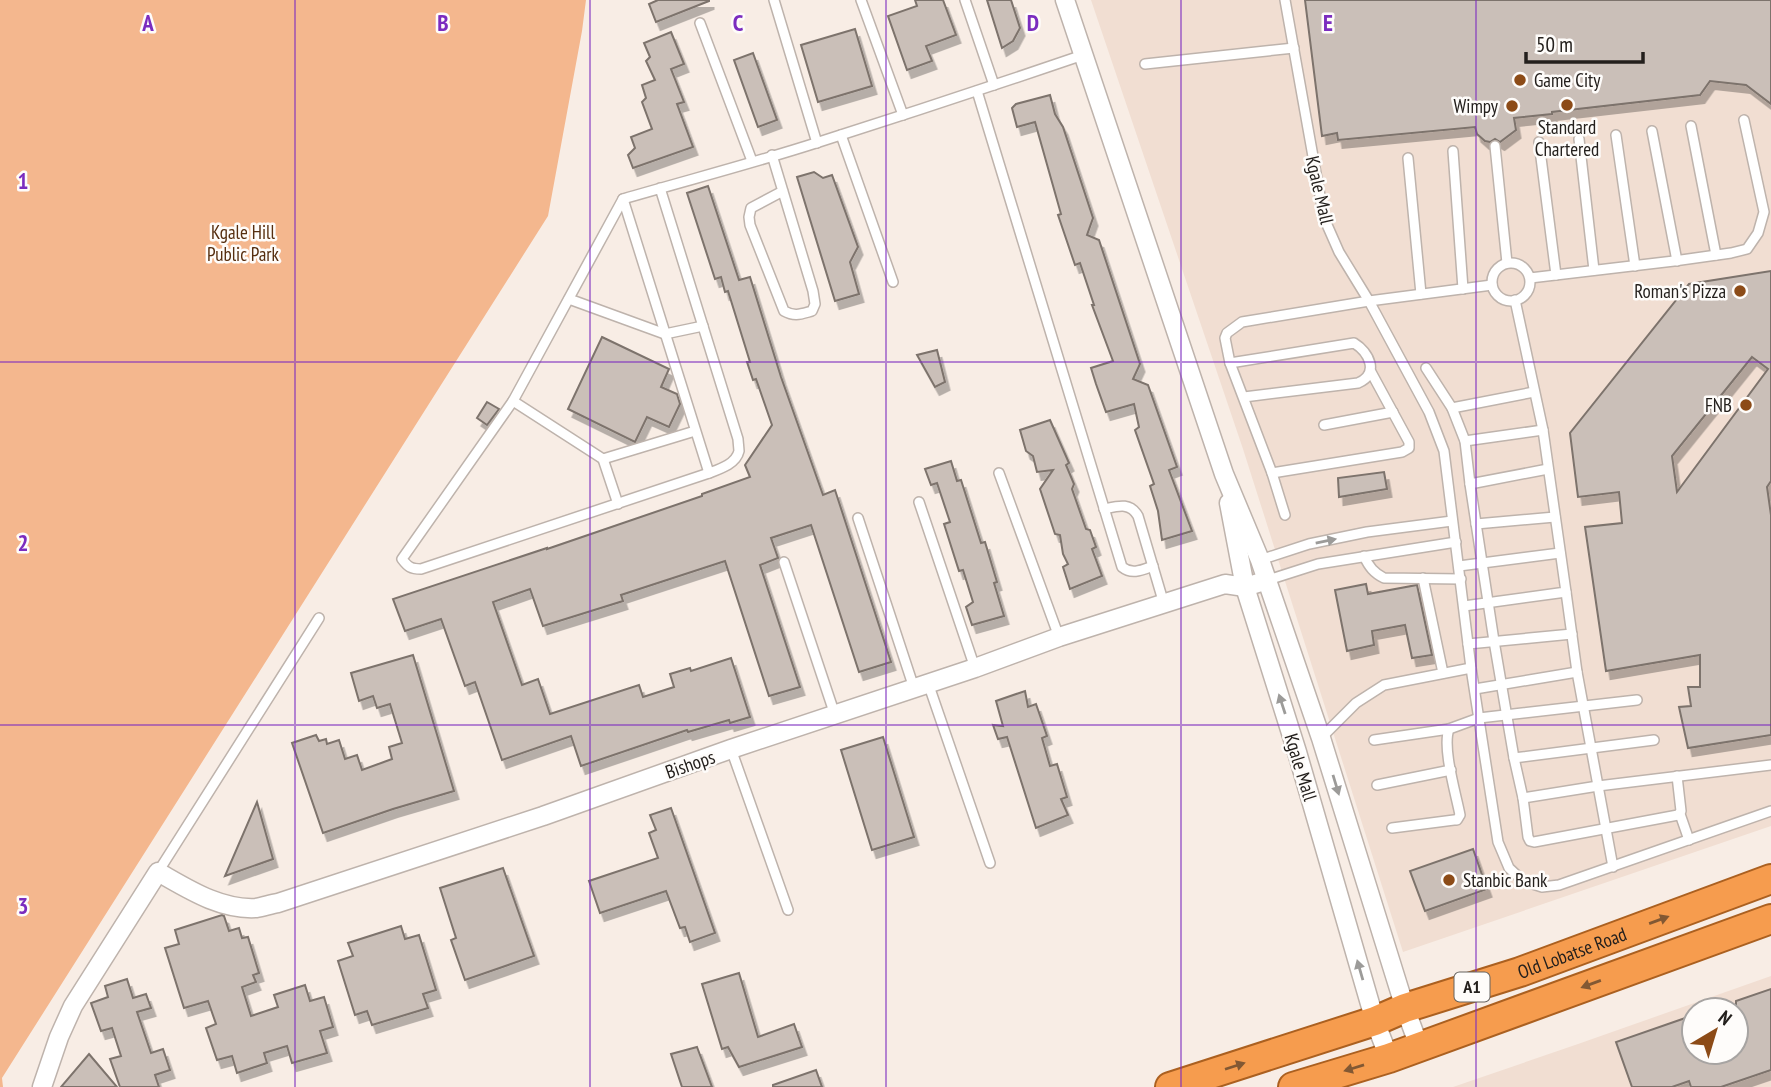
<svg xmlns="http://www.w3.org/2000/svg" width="1771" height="1087" font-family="'PT Sans Narrow',sans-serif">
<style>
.built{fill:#f1ded2;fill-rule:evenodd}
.green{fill:#f4b78e}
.building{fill:#cabfb8;stroke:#7d736c;stroke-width:2;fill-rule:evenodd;filter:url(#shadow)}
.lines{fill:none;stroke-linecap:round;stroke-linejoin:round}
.service-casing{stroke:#beb3ac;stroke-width:12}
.minor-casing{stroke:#beb3ac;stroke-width:21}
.trunk-casing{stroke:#ab6020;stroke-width:32}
.service{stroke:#fff;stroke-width:9}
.minor{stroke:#fff;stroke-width:18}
.trunk{stroke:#f69c4e;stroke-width:28}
.oneway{fill:#9c9b99}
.oneway2{fill:#825833}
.grid{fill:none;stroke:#7b2cbf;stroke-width:2;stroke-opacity:0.55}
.poi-dot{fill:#8c4b17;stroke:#fefcfa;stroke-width:2.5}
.labels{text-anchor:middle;stroke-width:5;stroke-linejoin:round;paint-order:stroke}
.shield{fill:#fefcfa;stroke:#65625f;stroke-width:2}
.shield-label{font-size:18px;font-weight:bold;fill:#24201d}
.poi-label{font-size:19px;fill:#24201d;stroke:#fefcfa;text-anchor:end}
.street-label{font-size:19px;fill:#24201d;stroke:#fefcfa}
.park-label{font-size:19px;fill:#562e0f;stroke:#fefcfa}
.grid-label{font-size:23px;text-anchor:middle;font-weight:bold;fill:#7b2cbf;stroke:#fefcfa;stroke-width:5;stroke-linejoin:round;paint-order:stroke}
</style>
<defs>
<filter id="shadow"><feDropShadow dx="4.5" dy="8" stdDeviation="0" flood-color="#0004"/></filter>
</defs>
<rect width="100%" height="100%" fill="#f8ede5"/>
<!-- built -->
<g class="built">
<path d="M1091,0H1771V826L1403,952L1243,449Z"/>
<path d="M1771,976V1087H1453L1578,1044ZM1694,1010H1736V1052H1694Z"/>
</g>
<!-- green -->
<path class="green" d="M0,0H586L582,31L548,216L2,1078L3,1087H0Z"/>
<!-- building -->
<g class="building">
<path d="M658,0H709V1L656,22L649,4Z"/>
<path d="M915,0H943L956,35L926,46L932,61L907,70L888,16L917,6Z"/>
<path d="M987,0H1011L1020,28L1013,41L1002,48Z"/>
<path d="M1305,0H1771V104L1746,85L1710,81L1700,95L1552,112V114L1514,118L1516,130L1500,142L1495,139L1490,142L1485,141L1477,134L1475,127L1338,140L1337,133L1322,136Z"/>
<path d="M855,29L872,86L818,102L801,45Z"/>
<path d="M671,32L684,64L671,69L684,102L677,104L693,147L633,168L628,155L635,148L631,137L652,129L642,102L646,98L642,85L655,80L646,61L650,57L644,43Z"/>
<path d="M753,53L777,120L758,127L734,60Z"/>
<path d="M1050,95L1055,114L1063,127L1093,218L1087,235L1099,240L1140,364L1133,379L1148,385L1177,467L1169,470L1192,531L1162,540L1158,511L1150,486L1154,484L1135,430L1139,427L1134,404L1106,412L1096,384L1091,368L1113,361L1092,305H1094L1080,263L1075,265L1058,215L1061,214L1035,122L1017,127L1012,108L1016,104Z"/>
<path d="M814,172L823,178L832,175L858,247L850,262L859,294L835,301L797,177Z"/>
<path d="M708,186L739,280L750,277L781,377L823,495L835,490L891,662L859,672L811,525L771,538L778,558L760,565L800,687L769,696L725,561L621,595L623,601L543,626L530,589L493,602L522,685L538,679L550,714L639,685L643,697L674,687L670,674L690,668L691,671L731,658L750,717L730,723L729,720L688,732L687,730L581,766L571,736L502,760L475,682L465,686L441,619L405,631L393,599L547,548V549L702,496V494L750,477L745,465L772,425L756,379L753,380L747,362H750L728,291L725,292L721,277L715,279L687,193Z"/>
<path d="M1771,271V481L1767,487L1771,515V735L1688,748L1679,707L1691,706L1688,687H1700V655L1606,671L1585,527L1622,523L1619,492L1578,497L1570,433L1689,284ZM1752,357L1768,369L1677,492L1672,456Z"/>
<path d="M602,337L669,369L661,387L677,394L680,404L669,427L647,417L635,442L568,409Z"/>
<path d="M937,350L945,382L935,387L917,355Z"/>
<path d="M487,402L499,409L487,425L477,418Z"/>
<path d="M1050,420L1069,463L1066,465L1074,484L1072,489L1086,529L1090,530L1096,547L1092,549L1102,576L1070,589L1063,567L1068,564L1063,554L1060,535L1055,534L1040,489L1053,470L1037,472L1033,456L1026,451L1020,430Z"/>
<path d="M951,461L957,481L961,480L981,543L985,542L997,582L994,583L1004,616L972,625L966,607L973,602L963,570L959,571L944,524L950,522L937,483L931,485L925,469Z"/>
<path d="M1384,472L1387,489L1339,497L1338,478Z"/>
<path d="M1366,584L1368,594L1417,585L1432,655L1412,658L1405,625L1372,631L1374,645L1347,651L1335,590Z"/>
<path d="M413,655L454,791L393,809L323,833L292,743L316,735L319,741L326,739L327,744L339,740L345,759L357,755L362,770L392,759L389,747L402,743L390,704L377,708L373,696L359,701L351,673Z"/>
<path d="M1025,691L1028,707L1036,704L1047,736L1042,738L1050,766L1057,764L1067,797L1061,799L1068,815L1036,828L1007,737L998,739L993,725L1003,726L996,701Z"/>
<path d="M883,737L914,837L872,850L841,750Z"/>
<path d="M257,802L273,859L225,876Z"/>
<path d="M671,808L715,933L690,942L685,927L680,928L666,891L600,913L589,881L658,858L649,833L656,830L650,815Z"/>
<path d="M1473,849L1487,889L1425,911L1410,871Z"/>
<path d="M503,868L534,956L465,980L451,940L456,938L440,888Z"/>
<path d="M222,915L224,916L229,931L239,928L242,938L248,937L259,973L253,975L256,982L242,987L251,1016L278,1007L274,995L305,985L310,1001L324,997L333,1027L320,1031L327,1053L292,1063L287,1046L264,1053L267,1063L237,1073L232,1056L217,1060L206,1028L216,1024L208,1001L184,1008L165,948L179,944L175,930Z"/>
<path d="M401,926L405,939L419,935L436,990L423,994L428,1008L372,1025L367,1011L355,1015L338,961L353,956L348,943Z"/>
<path d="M739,973L758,1037L794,1024L802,1047L739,1067L728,1047L722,1049L702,984Z"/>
<path d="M127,979L133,998L146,994L151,1008L137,1012L151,1053L163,1049L170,1070L155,1075L159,1087H120L110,1059L121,1056L112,1028L101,1031L91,1003L108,997L105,986Z"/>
<path d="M1771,989V1070L1721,1087H1691L1689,1081L1672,1087H1632L1616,1042L1694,1015V1052H1736V1001Z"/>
<path d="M697,1047L712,1087H682L671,1054Z"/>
<path d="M89,1054L117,1087H61Z"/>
<path d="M816,1070L822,1087H773V1085Z"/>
</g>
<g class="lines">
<defs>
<g id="service">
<path d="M774,0L817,143"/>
<path d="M861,0L903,115"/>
<path d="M965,0L994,85"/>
<path d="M1285,0L1324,218L1339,252L1369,301L1429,412L1444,451L1471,668L1498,842L1509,868L1523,881L1542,887L1559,885L1771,811"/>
<path d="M700,23L752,161"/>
<path d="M1145,64L1294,48"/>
<path d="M977,91L1122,567C1132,575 1142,570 1153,566"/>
<path d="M1691,126L1716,255"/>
<path d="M1652,131L1677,261"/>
<path d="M841,135L893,282"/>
<path d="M1616,135L1635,266"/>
<path d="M1579,139L1594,270"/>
<path d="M1539,142L1556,275"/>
<path d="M1495,146L1507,263"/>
<path d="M1453,151L1463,289"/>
<path d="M772,155L813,291L815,304L812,311C801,314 795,317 784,311L750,225L749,217L751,208L783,191"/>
<path d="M1408,158L1421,294"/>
<path d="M660,188L738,439C738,440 739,450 739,451C736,464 720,469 709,473L421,569C411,569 408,567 402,559L513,401L623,199C688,180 754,163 819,142C907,114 995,85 1083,55"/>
<path d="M623,199L709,473"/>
<circle cx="1511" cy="282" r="19"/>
<path d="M1530,278L1674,261L1731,253L1747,249L1758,233L1764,212L1744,120"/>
<path d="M569,299L665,334L703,326"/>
<path d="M1230,363L1354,343C1369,352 1380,374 1358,383L1244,397"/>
<path d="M1426,368L1452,408L1465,441L1470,484L1494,641L1514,758L1523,798L1528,837L1530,841L1534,842L1678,815L1681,811L1677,776"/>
<path d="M513,401L603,459L695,431"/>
<path d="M1452,408L1534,392"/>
<path d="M1324,425L1393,412"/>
<path d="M1465,441L1543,430"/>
<path d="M603,459L618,504"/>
<path d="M999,473L1059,637"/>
<path d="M1272,473L1402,452L1409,448V442L1371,372"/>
<path d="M1470,484L1548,469"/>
<path d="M919,502L975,668"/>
<path d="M1104,509C1118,506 1130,502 1138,516L1164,604"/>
<path d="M1285,515L1272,473L1230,363L1225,338L1227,333L1242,322L1369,301L1492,285"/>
<path d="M858,518L914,688"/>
<path d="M1476,524L1555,517"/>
<path d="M1364,556C1369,567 1374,573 1384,578L1461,579"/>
<path d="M1260,560L1309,544L1367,532L1452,521"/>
<path d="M784,562L835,715"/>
<path d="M1459,566L1560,553"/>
<path d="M1423,578L1443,673"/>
<path d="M1268,580L1318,564L1456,542"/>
<path d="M1566,592L1577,672L1613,867"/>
<path d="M1464,606L1566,592L1543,430L1515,300"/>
<path d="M1468,644L1572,634"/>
<path d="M928,683L990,863"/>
<path d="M1475,689L1577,672"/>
<path d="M1321,738L1356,703L1384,685L1471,668"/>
<path d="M1374,740L1449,729"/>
<path d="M731,749L788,910"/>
<path d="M1514,758L1654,740"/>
<path d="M1377,785L1451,770"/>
<path d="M1523,798L1598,786L1771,765"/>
<path d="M1680,814L1689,840"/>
<path d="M1392,828L1454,820H1457L1460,815C1456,794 1442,748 1449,729L1479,718L1637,700"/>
<path d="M158,872L319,618"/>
</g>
<g id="minor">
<path d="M1065,0L1224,474L1260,560L1321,738L1405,1008L1419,1046"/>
<path d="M1229,503L1245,587L1297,752L1375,1021L1389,1058"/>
<path d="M42,1087L59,1037L73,1006L158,872C188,889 220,910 256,908C263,907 271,904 278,903L543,816L731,749L975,668L1059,637L1225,584L1245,587L1268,580"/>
</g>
<g id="trunk">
<path id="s1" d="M1170,1087L1375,1021L1405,1008L1520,972L1771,879"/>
<path d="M1293,1087L1389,1058L1771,919"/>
</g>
</defs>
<!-- service casing -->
<use href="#service" class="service-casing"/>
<!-- minor casing -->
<use href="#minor" class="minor-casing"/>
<!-- trunk casing -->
<use href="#trunk" class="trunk-casing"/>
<!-- service -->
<use href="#service" class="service"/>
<!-- minor -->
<use href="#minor" class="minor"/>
<!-- trunk -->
<use href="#trunk" class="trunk"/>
</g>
<!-- one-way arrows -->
<defs><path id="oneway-solid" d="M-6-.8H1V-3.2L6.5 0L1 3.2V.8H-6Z" transform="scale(1.75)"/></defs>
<g class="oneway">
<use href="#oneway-solid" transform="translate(1326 541) rotate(-11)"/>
<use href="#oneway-solid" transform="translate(1282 704) rotate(-108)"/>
<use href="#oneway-solid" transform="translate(1336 785) rotate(73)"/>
<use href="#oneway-solid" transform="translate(1360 970) rotate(-106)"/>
</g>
<g class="oneway2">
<use href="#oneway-solid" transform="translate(1659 920) rotate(-20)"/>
<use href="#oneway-solid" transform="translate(1591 984) rotate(160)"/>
<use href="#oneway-solid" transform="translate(1235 1066) rotate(-18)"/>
<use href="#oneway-solid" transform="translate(1354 1068) rotate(163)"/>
</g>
<!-- grid -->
<path class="grid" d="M295,0V1087M590,0V1087M886,0V1087M1181,0V1087M1476,0V1087M0,362H1771M0,725H1771"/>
<!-- markers -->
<g class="poi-dot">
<circle cx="1520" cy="80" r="7"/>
<circle cx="1567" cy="105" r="7"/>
<circle cx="1512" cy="106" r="7"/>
<circle cx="1740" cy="291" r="7"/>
<circle cx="1746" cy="405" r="7"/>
<circle cx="1449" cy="880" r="7"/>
</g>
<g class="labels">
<!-- shield labels -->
<rect class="shield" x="1454.5" y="972.5" width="35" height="29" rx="5"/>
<g class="shield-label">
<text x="1472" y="993">A1</text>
</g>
<!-- poi labels -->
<g class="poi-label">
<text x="1534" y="87" text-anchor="start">Game City</text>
<text x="1498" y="113">Wimpy</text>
<text x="1567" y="134" text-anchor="middle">Standard<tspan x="1567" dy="22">Chartered</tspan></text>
<text x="1726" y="298">Roman's Pizza</text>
<text x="1732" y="412">FNB</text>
<text x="1463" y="887" text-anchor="start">Stanbic Bank</text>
</g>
<!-- street labels -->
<g class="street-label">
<text transform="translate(1320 190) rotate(77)" y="7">Kgale Mall</text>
<text transform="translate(690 764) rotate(-19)" y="7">Bishops</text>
<text transform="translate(1301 767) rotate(73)" y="7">Kgale Mall</text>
<text dy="7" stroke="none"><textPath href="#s1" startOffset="424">Old Lobatse Road</textPath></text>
</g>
<!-- park labels -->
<g class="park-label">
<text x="243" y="239">Kgale Hill<tspan x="243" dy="22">Public Park</tspan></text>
</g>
</g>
<g class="grid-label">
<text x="148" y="31">A</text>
<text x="443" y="31">B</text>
<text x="738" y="31">C</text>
<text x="1033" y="31">D</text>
<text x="1328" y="31">E</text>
<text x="23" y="189">1</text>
<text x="23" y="551">2</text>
<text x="23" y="914">3</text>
</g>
<!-- north arrow -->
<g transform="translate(1715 1031) rotate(38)"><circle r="33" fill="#fefcfa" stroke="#a7a4a2" stroke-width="2"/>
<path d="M0-5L12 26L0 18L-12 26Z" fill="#8c4b17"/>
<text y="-10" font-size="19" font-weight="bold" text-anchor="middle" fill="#24201d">N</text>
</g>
<!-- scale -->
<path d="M1526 52v10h117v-10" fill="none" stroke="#24201d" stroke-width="3.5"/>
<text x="1536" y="52" font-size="21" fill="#24201d" stroke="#fefcfa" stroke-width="5" paint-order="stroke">50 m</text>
</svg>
